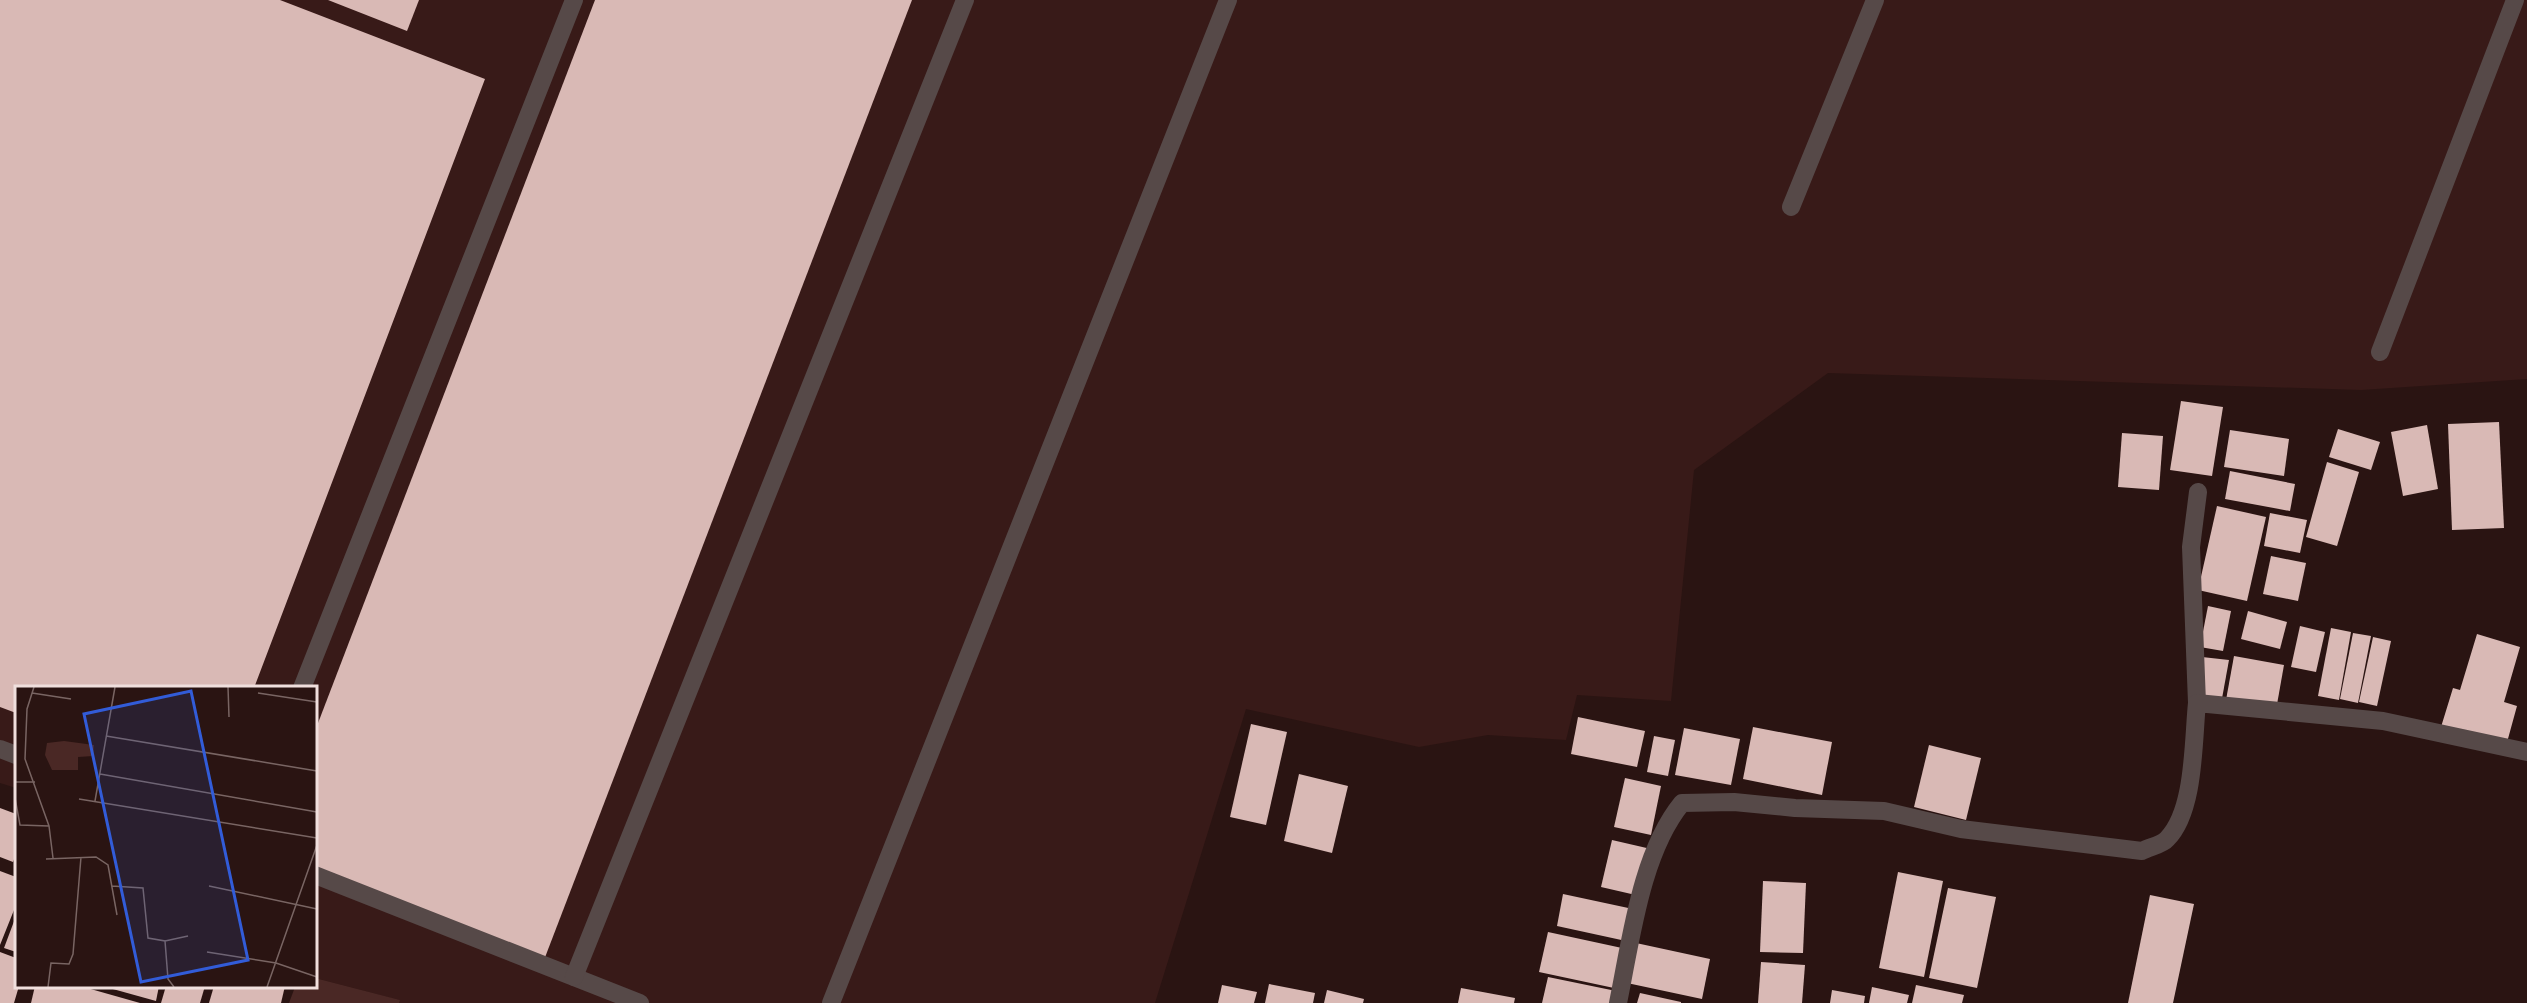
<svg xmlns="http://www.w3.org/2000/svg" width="2527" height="1003" font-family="'Exo 2',sans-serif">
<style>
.built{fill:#381a18}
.green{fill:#4a2825}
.building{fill:#d9b9b5}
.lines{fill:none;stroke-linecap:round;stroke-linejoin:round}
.lane{stroke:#564948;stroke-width:18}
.street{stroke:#564948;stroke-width:18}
.inset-road{fill:none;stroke:#796563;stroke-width:1.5}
.view{fill:#325cd8;fill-opacity:0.15;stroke:#325cd8;stroke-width:3}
.inset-edge{fill:none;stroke:#f0dfdd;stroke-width:3}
</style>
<rect width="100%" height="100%" fill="#2a1412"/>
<!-- built -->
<path class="built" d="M0,0H2527V379L2361,390L1828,373L1694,470L1671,701L1577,695L1566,740L1488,735L1419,747L1246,709L1155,1003H399V1000L315,978V688H16V788L0,783Z"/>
<!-- green -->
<path class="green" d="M315,978L400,1000L399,1003H289L295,987L315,986Z"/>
<!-- building -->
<g class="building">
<path d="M0,0H280L485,79L254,688H16V713L0,707Z"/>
<path d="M328,0H419L407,31Z"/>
<path d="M595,0H912L544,960L315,872V731Z"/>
<path d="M2181,401L2223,407L2212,476L2170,470Z"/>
<path d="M2499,422L2504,528L2452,530L2448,424Z"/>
<path d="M2427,425L2438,489L2403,496L2391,432Z"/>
<path d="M2338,429L2380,442L2371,470L2329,457Z"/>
<path d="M2230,430L2289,439L2284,476L2224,467Z"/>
<path d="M2122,433L2163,436L2159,490L2118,487Z"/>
<path d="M2327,462L2359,472L2337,546L2306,537Z"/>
<path d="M2230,471L2295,484L2290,511L2225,499Z"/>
<path d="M2217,506L2266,517L2247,601L2198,590Z"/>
<path d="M2270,513L2307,520L2300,553L2264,546Z"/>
<path d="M2271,556L2306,563L2298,601L2263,594Z"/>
<path d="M2208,606L2231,611L2223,651L2200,647Z"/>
<path d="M2248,611L2287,622L2280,649L2241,639Z"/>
<path d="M2300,626L2325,632L2316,672L2291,667Z"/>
<path d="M2331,628L2351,632L2339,700L2318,696Z"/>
<path d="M2353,633L2371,636L2358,703L2340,699Z"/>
<path d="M2477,634L2520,647L2504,702L2517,706L2506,746L2441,727L2453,688L2460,690Z"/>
<path d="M2373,637L2391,641L2377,706L2359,702Z"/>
<path d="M2234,656L2284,665L2276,710L2226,700Z"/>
<path d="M2202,657L2229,660L2221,704L2199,697Z"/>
<path d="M1578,717L1645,731L1637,767L1571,754Z"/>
<path d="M1251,724L1287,732L1266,825L1230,817Z"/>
<path d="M1753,727L1832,742L1822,795L1743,779Z"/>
<path d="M1684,728L1740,739L1731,785L1675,775Z"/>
<path d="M1654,736L1675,740L1668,776L1647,772Z"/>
<path d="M1929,745L1981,758L1966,820L1914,807Z"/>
<path d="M1299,774L1348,786L1332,853L1284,841Z"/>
<path d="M1625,778L1661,786L1651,835L1614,827Z"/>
<path d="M0,808L16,814V854L13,862L0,857Z"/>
<path d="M1612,840L1651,849L1640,896L1601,887Z"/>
<path d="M0,871L16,877V905L0,945Z"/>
<path d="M1898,872L1943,881L1924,977L1879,968Z"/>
<path d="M1763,881L1806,883L1803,953L1760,952Z"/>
<path d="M1948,888L1996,897L1977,988L1929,978Z"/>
<path d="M1563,894L1633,909L1626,941L1557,926Z"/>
<path d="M2150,895L2194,904L2173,1003H2128Z"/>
<path d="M16,916V952L4,948Z"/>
<path d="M1548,932L1622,948L1614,988L1539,972Z"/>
<path d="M1636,943L1710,959L1702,999L1627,983Z"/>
<path d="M0,952L16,958V986H19L14,1003H0Z"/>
<path d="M1761,962L1805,965L1802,1003H1758Z"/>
<path d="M1548,977L1616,991L1613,1003H1542Z"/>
<path d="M1269,984L1315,993L1313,1003H1265Z"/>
<path d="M1222,985L1257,992L1254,1003H1218Z"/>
<path d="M1916,985L1964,995L1962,1003H1912Z"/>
<path d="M35,986H80L140,1003H31Z"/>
<path d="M102,986H159L156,1001Z"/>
<path d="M166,986H205L200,1003H161Z"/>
<path d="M214,986H285L281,1003H209Z"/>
<path d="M1872,987L1909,995L1907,1003H1869Z"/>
<path d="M1461,988L1515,998L1514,1003H1458Z"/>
<path d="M1327,990L1364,999L1363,1003H1324Z"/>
<path d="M1832,990L1865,996L1864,1003H1830Z"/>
<path d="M1640,993L1681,1002V1003H1637Z"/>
</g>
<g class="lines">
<!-- lane -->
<g class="lane">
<path d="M1791,207L1875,0"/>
<path d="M2380,352L2515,0"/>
<path d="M302,688L574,0"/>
<path d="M0,749L16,755"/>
<path d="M315,875L640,1003"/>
<path d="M574,977L965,0"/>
<path d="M831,1003L1228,0"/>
</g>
<!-- street -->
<g class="street">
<path d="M2197,703L2191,547L2198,492"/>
<path d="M1618,1003C1631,940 1641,853 1682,803L1734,802L1795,808L1884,811L1961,829L2142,851C2149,847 2162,845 2167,839C2195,811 2193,741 2197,703L2383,721L2527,752"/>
</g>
</g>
<!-- overview -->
<g transform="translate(15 686)">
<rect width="302" height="302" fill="#2a1412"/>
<path d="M49,55L79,59L78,70L63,71V84H37L30,69L32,57Z" fill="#4a2825"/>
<path class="inset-road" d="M19,1L12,23L10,73L34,140L38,172M213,1L214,31M17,7L56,13M243,7L302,16M91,50L302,85M85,88L302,126M0,96H20M0,112L5,139L34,140M64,113L302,152M80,115L100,1M31,173L81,171L93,179L102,229M97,200L128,202L133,252L150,255L153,293L159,301M194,200L302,223M150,255L173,250M192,266L261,277L302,291M33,301L36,277L54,278L58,268L66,171M252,301L302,159"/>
<path class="view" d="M176,5L233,274L126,296L69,28Z"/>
<rect width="302" height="302" class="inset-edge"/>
</g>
</svg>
